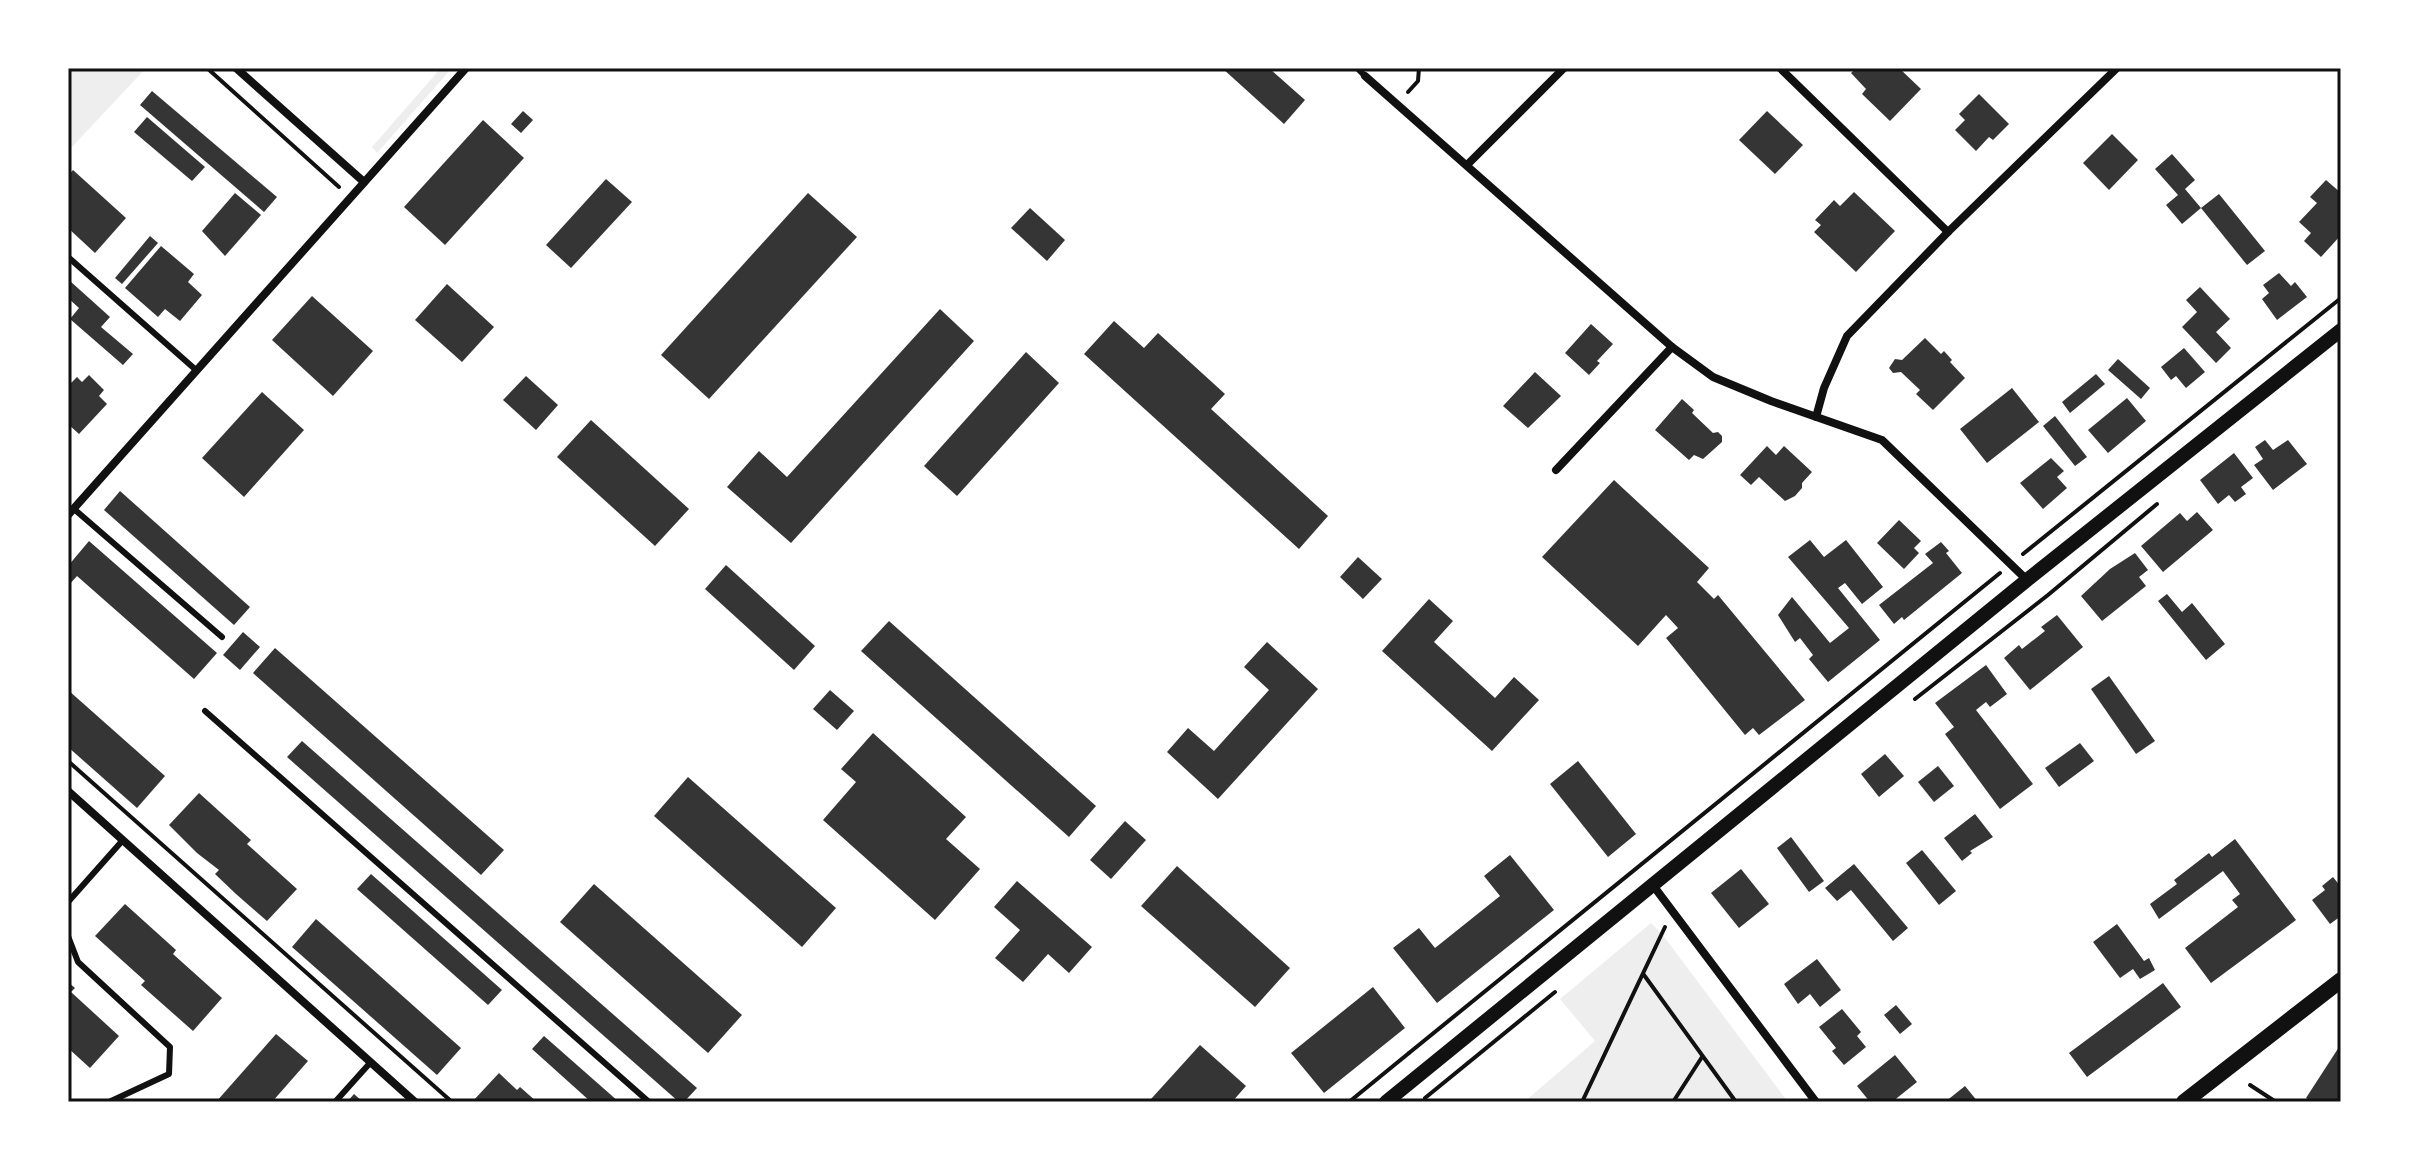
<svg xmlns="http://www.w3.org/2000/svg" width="2409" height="1170" font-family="Manrope,sans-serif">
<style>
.green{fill:#eee}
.building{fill:#353535}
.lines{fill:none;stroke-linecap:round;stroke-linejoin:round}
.path{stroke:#111;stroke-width:4}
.service{stroke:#111;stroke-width:6}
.minor{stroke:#111;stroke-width:8}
.tertiary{stroke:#111;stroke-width:14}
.secondary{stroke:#111;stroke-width:16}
.neatline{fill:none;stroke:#111;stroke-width:3}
</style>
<rect width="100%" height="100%" fill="#fff"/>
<!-- green -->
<g class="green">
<path d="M68,68H146L70,149L68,148Z"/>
<path d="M441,68H452L377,153L372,147Z"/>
<path d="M1651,923L1662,934L1788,1102H1524L1595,1041L1560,999Z"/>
</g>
<!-- building -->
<g class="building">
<path d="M1222,68H1269L1305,100L1284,124Z"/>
<path d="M1856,68H1899L1921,89L1890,121L1862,94L1866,89L1851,73Z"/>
<path d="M152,91L277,197L264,212L140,105Z"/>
<path d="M1979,94L2009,124L1993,140L1989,137L1976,151L1955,130L1965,120L1959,114Z"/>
<path d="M523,111L533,120L521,133L511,124Z"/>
<path d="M1767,111L1803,145L1775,174L1739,140Z"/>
<path d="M147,117L205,167L192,181L134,132Z"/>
<path d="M483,120L524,158L445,245L404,207Z"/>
<path d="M2112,134L2138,160L2109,190L2083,163Z"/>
<path d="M2172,154L2195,180L2185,189L2201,208L2182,224L2166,205L2178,195L2155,169Z"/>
<path d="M73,170L126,218L95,253L68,228V176Z"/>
<path d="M606,179L632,202L571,268L546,245Z"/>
<path d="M2326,180L2341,193V235L2321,257L2304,241L2311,233L2299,222L2317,203L2310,197Z"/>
<path d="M1854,192L1895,231L1856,272L1814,232L1821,225L1815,220L1834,200L1840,206Z"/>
<path d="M235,193L261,215L225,256L202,231Z"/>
<path d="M808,193L857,237L709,399L661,355Z"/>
<path d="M2219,194L2265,251L2247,265L2201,208Z"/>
<path d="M1030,208L1065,240L1047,261L1011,228Z"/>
<path d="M150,236L158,243L122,284L115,278Z"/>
<path d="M161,246L194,274L188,282L202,295L180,321L165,309L158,317L125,288Z"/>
<path d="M2279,273L2291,286L2295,282L2307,297L2277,320L2262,299L2269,293L2263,285Z"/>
<path d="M70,281L110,317L101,327L133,354L123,365L70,319L79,308L68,298Z"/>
<path d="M447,284L494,327L462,362L415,320Z"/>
<path d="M2200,287L2230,319L2216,332L2231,348L2216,363L2182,327L2197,312L2186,300Z"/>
<path d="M312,296L373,351L333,396L272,340Z"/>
<path d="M940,309L974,341L791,543L727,487L759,451L787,477Z"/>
<path d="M1114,321L1144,348L1158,333L1225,394L1211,409L1328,516L1299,549L1084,354Z"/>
<path d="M1591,324L1613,344L1597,361L1600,363L1589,375L1565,353Z"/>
<path d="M1925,338L1941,354L1944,351L1952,360L1950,362L1965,378L1933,410L1916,394L1920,390L1901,372L1893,373L1889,368L1895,359L1902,360Z"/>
<path d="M2184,348L2205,372L2186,388L2176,376L2171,380L2161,367Z"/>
<path d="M1026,352L1059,383L957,496L924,466Z"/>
<path d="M2118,359L2150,388L2141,399L2108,370Z"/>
<path d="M1535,372L1561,396L1528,428L1503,406Z"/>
<path d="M2096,374L2105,384L2070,413L2062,402Z"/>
<path d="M89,375L104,390L99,396L107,404L79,434L68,424V386L77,377L82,382Z"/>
<path d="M526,376L558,405L536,430L503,400Z"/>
<path d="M2012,388L2039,422L1987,463L1960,429Z"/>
<path d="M262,392L304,430L244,497L202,458Z"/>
<path d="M2127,398L2146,421L2108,453L2088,430Z"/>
<path d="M1682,399L1694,410L1692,413L1713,433L1718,432L1722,436V442L1703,459L1694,455L1689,460L1655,430Z"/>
<path d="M2055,416L2087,457L2075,466L2043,426Z"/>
<path d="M591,420L689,509L655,546L557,457Z"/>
<path d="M2265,440L2273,450L2288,440L2307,464L2273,490L2254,465L2263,459L2255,447Z"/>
<path d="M1767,446L1776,455L1784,446L1812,472L1802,483V488L1795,496L1785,501L1759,477L1751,485L1740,475Z"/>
<path d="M2234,453L2253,478L2241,487L2246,494L2235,502L2229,495L2218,504L2200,480Z"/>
<path d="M2051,458L2064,471L2057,477L2067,488L2043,509L2020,483Z"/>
<path d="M1614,480L1709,568L1697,582L1714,599L1718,595L1805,700L1759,735L1753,728L1745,735L1666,638L1678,628L1666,615L1638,646L1542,557Z"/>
<path d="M120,491L250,607L234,625L104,510Z"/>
<path d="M2197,512L2213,530L2163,572L2141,546L2180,513L2187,521Z"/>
<path d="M1899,520L1921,541L1914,548L1919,553L1904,569L1877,543Z"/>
<path d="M1810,540L1824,557L1846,540L1883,587L1862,604L1845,583L1838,588L1880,640L1828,682L1809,659L1813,655L1800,638L1795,642L1778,615L1792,597L1830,643L1849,628L1788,557Z"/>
<path d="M89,541L217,653L194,679L77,576L68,586V566Z"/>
<path d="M1941,542L1949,551L1946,553L1962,573L1904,620L1902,617L1894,624L1879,605L1933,563L1925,554Z"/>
<path d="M2135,553L2148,570L2139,577L2146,586L2102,621L2081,596L2110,569Z"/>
<path d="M1358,557L1382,579L1363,599L1340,577Z"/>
<path d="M726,565L815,646L794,670L705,589Z"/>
<path d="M2167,594L2182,612L2192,603L2225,644L2206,660L2158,601Z"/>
<path d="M1429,599L1453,621L1434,642L1495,698L1514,677L1539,700L1492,751L1382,651Z"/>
<path d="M2057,615L2083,647L2030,690L2004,658L2019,645L2022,649L2045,631L2041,627Z"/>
<path d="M889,621L1096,806L1069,837L861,651Z"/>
<path d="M243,632L260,647L240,670L223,655Z"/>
<path d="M1267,642L1318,689L1218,799L1167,752L1188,728L1214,751L1269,690L1244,667Z"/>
<path d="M275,648L504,850L481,875L253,673Z"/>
<path d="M1986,665L2007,694L1990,707L1986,702L1976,710L2033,784L2000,809L1945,734L1954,727L1935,703Z"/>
<path d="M2109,676L2155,741L2136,754L2091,689Z"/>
<path d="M68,690L165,776L137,808L68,747Z"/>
<path d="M830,690L854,711L837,730L813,709Z"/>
<path d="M873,733L966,817L946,839L980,869L935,920L823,820L856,782L841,769Z"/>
<path d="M302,741L697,1088L684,1102H679L287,757Z"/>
<path d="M2080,743L2094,761L2059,787L2045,768Z"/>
<path d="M1885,754L1904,776L1879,797L1861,774Z"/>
<path d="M1578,761L1636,834L1608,857L1550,784Z"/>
<path d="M1938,766L1954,786L1934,802L1918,782Z"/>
<path d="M688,777L836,908L802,947L654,816Z"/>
<path d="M199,793L251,840L247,844L297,889L267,921L236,894L215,874L219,870L197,853L169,825Z"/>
<path d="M1975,814L1993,837L1970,851L1972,853L1962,861L1944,838Z"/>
<path d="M1125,821L1146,840L1111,879L1090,860Z"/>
<path d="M1791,837L1824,881L1809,892L1777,848Z"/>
<path d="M2235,839L2296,920L2211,983L2185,948L2238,907L2232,900L2240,894L2223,871L2159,919L2150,904L2177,884L2174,880L2209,853L2212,857Z"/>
<path d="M1922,850L1956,891L1939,905L1906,863Z"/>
<path d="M1510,855L1554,910L1437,1003L1393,948L1419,928L1435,948L1500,896L1484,876Z"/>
<path d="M1854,864L1908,928L1893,941L1851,890L1837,901L1825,888Z"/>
<path d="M1177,866L1290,968L1255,1007L1141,906Z"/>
<path d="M1741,869L1769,904L1739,928L1711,893Z"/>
<path d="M371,874L502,990L488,1005L357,889Z"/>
<path d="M2333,877L2341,887V916L2330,924L2312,900L2325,890L2322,886Z"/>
<path d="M1017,881L1092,947L1069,973L1048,954L1023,982L995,958L1020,930L994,907Z"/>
<path d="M594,884L742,1015L708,1053L560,922Z"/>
<path d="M125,904L176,950L173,954L222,998L193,1031L141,985L145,981L95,936Z"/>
<path d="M316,919L461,1048L437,1075L292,947Z"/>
<path d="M2117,924L2144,961L2149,958L2155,970L2140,979L2133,969L2120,978L2093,942Z"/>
<path d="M1817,959L1841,990L1820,1007L1810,994L1798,1004L1784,984Z"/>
<path d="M68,982L75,988L71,992L119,1036L90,1068L68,1048Z"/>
<path d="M2163,983L2181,1007L2087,1077L2069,1053Z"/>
<path d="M1373,987L1405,1028L1324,1093L1291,1053Z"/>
<path d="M1896,1005L1912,1024L1900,1034L1884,1015Z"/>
<path d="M1842,1009L1861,1032L1857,1036L1866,1047L1844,1065L1832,1051L1836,1048L1819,1027Z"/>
<path d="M276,1034L308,1061L272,1102H216Z"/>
<path d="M544,1036L619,1102H591L532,1049Z"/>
<path d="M2341,1044V1102H2312L2306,1098Z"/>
<path d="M1200,1045L1246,1086L1232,1102H1154L1151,1099Z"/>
<path d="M1895,1055L1917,1082L1892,1102H1870L1857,1086Z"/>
<path d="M499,1073L517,1090L520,1087L537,1102H472Z"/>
<path d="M1965,1086L1978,1102H1945Z"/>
<path d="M354,1094L363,1102H347Z"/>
</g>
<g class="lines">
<!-- path -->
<g class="path">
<path d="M207,68L339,187"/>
<path d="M1408,92L1418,81L1419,68"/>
<path d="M2023,554L2341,298"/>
<path d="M1915,699L2048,595L2157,504"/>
<path d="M68,761L452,1102"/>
<path d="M1644,975L1736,1102"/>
<path d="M1409,1053L2000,573"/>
<path d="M2250,1085L2276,1102"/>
<path d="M1425,1098L1555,992"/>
<path d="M1349,1102L1409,1053"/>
<path d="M1582,1102L1665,927"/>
<path d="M1673,1102L1702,1057"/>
</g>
<!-- service -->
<g class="service">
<path d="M1357,68L1365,76"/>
<path d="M68,257L196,370"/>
<path d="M74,509L222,637"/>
<path d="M205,711L649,1102"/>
<path d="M68,902L123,840"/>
<path d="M68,936L78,962L170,1047L169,1074L109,1102"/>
<path d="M335,1102L370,1063"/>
</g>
<!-- minor -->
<g class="minor">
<path d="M236,68L364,182"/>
<path d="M1780,68L1948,232"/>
<path d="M1365,76L1672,347L1713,377L1771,401L1882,440L2027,580"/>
<path d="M1468,164L1564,68"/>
<path d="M1816,417L1824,388L1847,336L1948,232L2117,68"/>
<path d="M1556,470L1672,347"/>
<path d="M68,515L466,68"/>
<path d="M68,791L415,1102"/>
<path d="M1652,884L1816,1102"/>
</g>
<!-- tertiary -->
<path class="tertiary" d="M1386,1102L2027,580L2341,330"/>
<!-- secondary -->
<path class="secondary" d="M2184,1102L2341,980"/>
</g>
<!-- border -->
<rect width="2409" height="1170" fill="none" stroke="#ffffff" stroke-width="140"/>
<rect x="70" y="70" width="2269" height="1030" class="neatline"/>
</svg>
